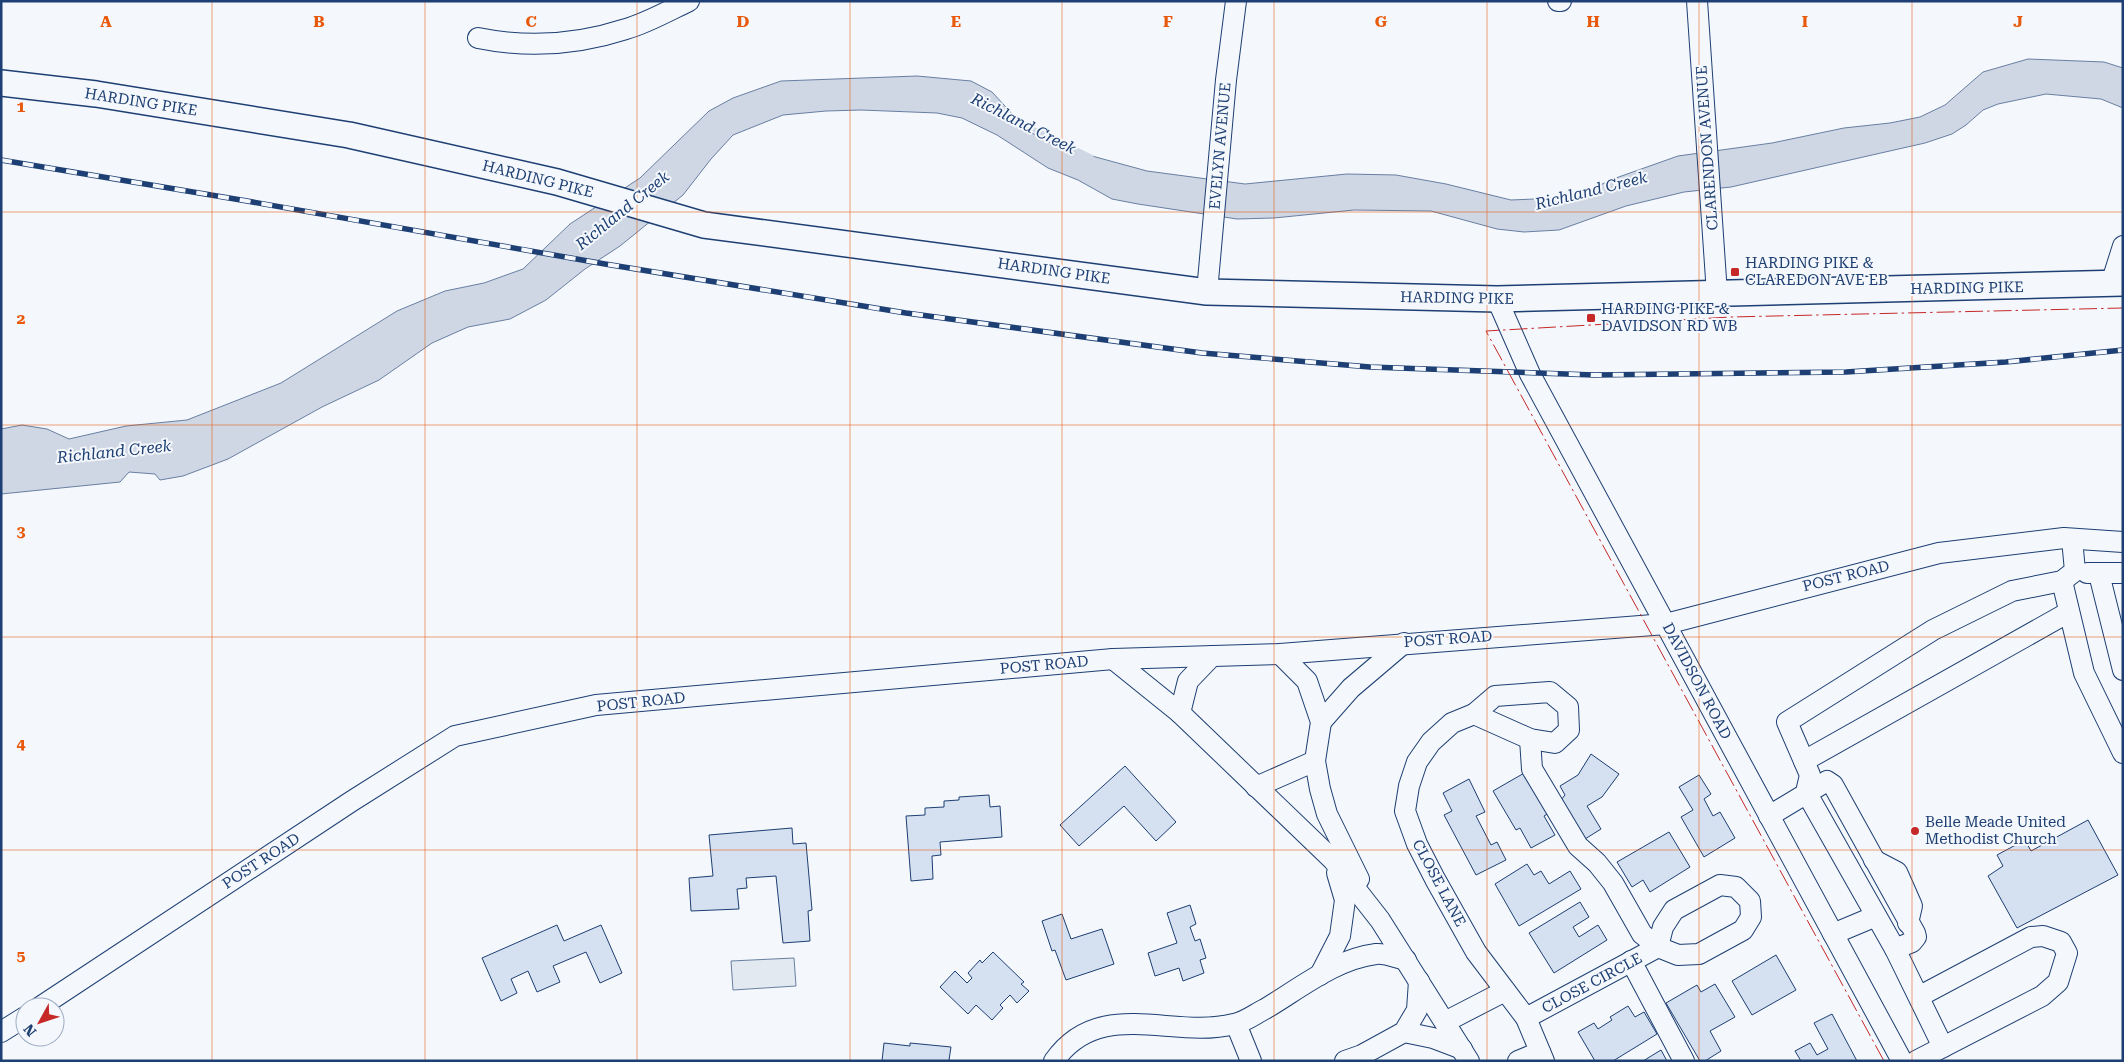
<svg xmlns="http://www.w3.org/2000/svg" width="2124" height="1062" font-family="'Roboto Serif',serif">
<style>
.green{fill:#e3e9f0;stroke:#687fa3}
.water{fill:#cfd7e4;stroke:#687fa3}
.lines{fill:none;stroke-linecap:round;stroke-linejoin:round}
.stream{stroke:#cfd7e4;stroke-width:5}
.building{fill:#d5e0f0;stroke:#1d3f73}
.minor-casing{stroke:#1d3f73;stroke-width:22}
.major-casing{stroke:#1d3f73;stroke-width:28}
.minor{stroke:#f4f7fb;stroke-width:20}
.major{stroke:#f4f7fb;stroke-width:25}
.rail-casing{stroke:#1d3f73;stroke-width:5.5}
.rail{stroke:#f4f7fb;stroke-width:4;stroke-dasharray:11;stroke-linecap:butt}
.power{stroke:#c62828;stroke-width:1;stroke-dasharray:18 4 2.5 4;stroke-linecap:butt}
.grid{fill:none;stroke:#e8590c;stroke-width:1;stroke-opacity:0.55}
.poi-dot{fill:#c62828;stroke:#f4f7fb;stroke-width:2}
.labels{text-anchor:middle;stroke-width:4;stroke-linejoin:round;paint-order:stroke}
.street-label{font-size:15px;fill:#1d3f73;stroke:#f4f7fb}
.poi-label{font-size:15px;fill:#1d3f73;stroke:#f4f7fb;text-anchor:start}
.water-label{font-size:16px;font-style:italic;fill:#1d3f73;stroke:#f4f7fb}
.grid-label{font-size:16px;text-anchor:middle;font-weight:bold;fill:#e8590c;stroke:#f4f7fb;stroke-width:4;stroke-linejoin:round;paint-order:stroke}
</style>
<rect width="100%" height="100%" fill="#f4f7fb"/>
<!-- green -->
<path class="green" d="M794,958L796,986L733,990L731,961Z"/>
<!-- water -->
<path class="water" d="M2028,59L2104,62L2123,68V108L2101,99L2046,94L1998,104L1983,110L1966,125L1952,134L1925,143L1731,187L1684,192L1626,206L1559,230L1524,232L1497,229L1431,211L1354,210L1274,218L1237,219L1138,204L1112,199L1078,180L1048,168L997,135L962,118L937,113L861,110L826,111L783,115L733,135L711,159L683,195L620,246L585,269L546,300L510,319L468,327L432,343L379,380L322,407L228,459L183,476L160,480L155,474L129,472L120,482L1,494V429L22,425L47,429L69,439L126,426L187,420L281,383L397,311L445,291L484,283L523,269L570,224L640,178L709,111L733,98L781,81L917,76L971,81L992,92L1028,131L1059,147L1147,171L1245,184L1347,174L1396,175L1446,184L1511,200L1558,198L1583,193L1613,179L1678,156L1772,143L1844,128L1890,123L1920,117L1945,105L1983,72Z"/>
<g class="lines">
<!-- stream -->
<path class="stream" d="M1016,121L1091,157"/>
</g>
<!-- building -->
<g class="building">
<path d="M1591,754L1619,774L1602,797L1587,806L1601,829L1585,839L1561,800L1565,795L1560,786L1578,775Z"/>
<path d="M1125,766L1176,822L1156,841L1124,806L1079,846L1060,825Z"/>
<path d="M1526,772L1549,813L1544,816L1555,835L1531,848L1520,828L1516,830L1493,791Z"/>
<path d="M1699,775L1711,794L1704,799L1713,816L1720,812L1735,838L1704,857L1681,817L1693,810L1679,787Z"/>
<path d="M1469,779L1485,812L1476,816L1491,845L1497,842L1506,860L1476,875L1444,815L1452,811L1443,793Z"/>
<path d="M989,795L990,807L1000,806L1002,837L940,842L941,855L932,856L933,879L911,881L906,816L925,815V808L944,807V801L959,800V797Z"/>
<path d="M2088,820L2118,875L2017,928L1988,876L2003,866L1997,855L2025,840L2031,851Z"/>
<path d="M792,828L793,844L806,843L812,910L808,911L810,941L783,943L776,876L746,878L747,888L737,889L739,909L691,911L689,878L713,876L709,835Z"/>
<path d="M1669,832L1690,867L1650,892L1643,880L1632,887L1617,862Z"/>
<path d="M1527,864L1534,875L1541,871L1549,884L1570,871L1581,889L1519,926L1495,884Z"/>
<path d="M1580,902L1589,917L1573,927L1579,937L1598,925L1607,940L1554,973L1529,933Z"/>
<path d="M1190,905L1196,924L1190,927L1195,941L1200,939L1206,958L1200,960L1204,973L1183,981L1179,968L1155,976L1148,953L1177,943L1167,913Z"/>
<path d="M1062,914L1071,939L1102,929L1114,964L1066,980L1055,950L1052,951L1042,921Z"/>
<path d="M557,925L564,941L601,925L622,973L600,983L586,952L553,966L560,982L537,992L528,971L511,979L517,993L501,1001L482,958Z"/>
<path d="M993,952L1024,982L1021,984L1029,991L1017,1003L1010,995L1000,1005L1003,1008L992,1020L976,1005L968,1014L940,987L955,971L967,983L972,978L968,973L980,960L982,963Z"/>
<path d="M1776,955L1796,990L1752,1015L1732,981Z"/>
<path d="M1715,984L1735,1017L1710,1031L1721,1051L1705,1061H1700L1666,1003L1697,985L1701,992Z"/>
<path d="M1628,1006L1635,1017L1644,1012L1657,1034L1613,1061H1595L1578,1032L1594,1023L1598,1029L1612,1020L1610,1017Z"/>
<path d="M1832,1014L1857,1061H1801L1795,1051L1810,1043L1817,1055L1828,1049L1814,1023Z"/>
<path d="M884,1043L910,1046V1043L951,1047L949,1060L951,1061H882Z"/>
<path d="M1661,1050L1667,1061H1643Z"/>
</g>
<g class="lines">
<defs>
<g id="minor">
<path d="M1558,1H1561"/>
<path d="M1697,1L1717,294"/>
<path d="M478,38C527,48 577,45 626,29C647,23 668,11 689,1"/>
<path d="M2111,284L2123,246"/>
<path d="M1207,292L1226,80L1236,1"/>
<path d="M1497,299L1530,374L1902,1061"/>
<path d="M2087,573H2123"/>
<path d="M2099,574L2123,670"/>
<path d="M2062,581L2084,673L2123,753"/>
<path d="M1280,654L1307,681L1321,722L1315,761L1320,789L1327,814L1359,879"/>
<path d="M1113,659L1180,713L1333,860L1380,920L1469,1061"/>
<path d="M1550,692L1568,707L1569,730L1555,743L1530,739L1474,714L1495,696Z"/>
<path d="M1180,713L1188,681L1212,656"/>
<path d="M1474,714L1452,723L1431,742L1417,762L1409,786L1405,811L1417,844L1435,879L1476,952L1526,1018L1544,1061"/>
<path d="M1321,722L1351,688L1404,643"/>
<path d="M1804,761L2069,612"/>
<path d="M1256,787L1315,761"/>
<path d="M1769,816L1827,781L1833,785L1915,933L1916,937L1912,942L1895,949L1806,792L1810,775L1787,722L1933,630L2012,591L2062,581L2075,571L2072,539"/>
<path d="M1874,860L1897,872L1912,906L1908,923"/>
<path d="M1833,934L1876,916"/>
<path d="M1895,949L1943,1047"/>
<path d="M1631,961L1684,1061"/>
<path d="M1320,975L1340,936L1345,900L1337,873"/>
<path d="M40,1007L352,801L455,736L596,705L1113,659L1280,654L1666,624L1939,553L2064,538L2123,542"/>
<path d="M1526,1018L1658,947L1663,927L1674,910L1720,885L1736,887L1750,901L1751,917L1743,930L1699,954L1678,955L1658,947L1642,934L1613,883L1597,863L1578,846L1532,769L1530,739"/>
<path d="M1445,1022L1505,991"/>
<path d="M1236,1024L1251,1061"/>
<path d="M1,1032L25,1017"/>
<path d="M1404,1032L1433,1038L1462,1049"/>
<path d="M1054,1061C1100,996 1172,1040 1234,1024C1245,1022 1255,1014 1265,1009C1299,989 1335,959 1376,954C1385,953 1397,958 1406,960"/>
<path d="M1345,1061L1362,1055L1404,1032L1417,1010L1419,981"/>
<path d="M1518,1061L1540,1052"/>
<path d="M1916,1061L2042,996L2058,982L2067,953L2061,942L2043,936L2031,937L1920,996"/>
</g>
<path id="major" d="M1,83L96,94L349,135L557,182L704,225L1207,292L1497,299L2123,283"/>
</defs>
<!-- minor casing -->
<use href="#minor" class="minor-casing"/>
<!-- major casing -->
<use href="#major" class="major-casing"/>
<!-- minor -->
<use href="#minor" class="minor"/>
<!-- major -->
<use href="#major" class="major"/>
<defs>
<path id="rail" d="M1,160L247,201L605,264L906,313L1202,353L1370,367L1594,375L1846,372L2006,362L2123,350"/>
</defs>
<!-- rail casing -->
<use href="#rail" class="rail-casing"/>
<!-- rail -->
<use href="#rail" class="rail"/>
<!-- power -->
<path class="power" d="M1884,1061L1486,331L1731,317L2123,308"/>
</g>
<!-- grid -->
<path class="grid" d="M212,1V1061M425,1V1061M637,1V1061M850,1V1061M1062,1V1061M1274,1V1061M1487,1V1061M1699,1V1061M1912,1V1061M1,212H2123M1,425H2123M1,637H2123M1,850H2123"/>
<!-- markers -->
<g class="poi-dot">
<rect x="1730" y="267" width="10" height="10" rx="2.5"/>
<rect x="1586" y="313" width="10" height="10" rx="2.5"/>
<circle cx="1915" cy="831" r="5"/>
</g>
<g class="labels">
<!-- street labels -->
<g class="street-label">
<text transform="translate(141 102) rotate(9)" y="5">HARDING PIKE</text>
<text transform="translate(1220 146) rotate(-85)" y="5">EVELYN AVENUE</text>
<text transform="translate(1707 148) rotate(-94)" y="5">CLARENDON AVENUE</text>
<text transform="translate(538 179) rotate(14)" y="5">HARDING PIKE</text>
<text transform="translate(1054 271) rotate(8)" y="5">HARDING PIKE</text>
<text transform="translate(1967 288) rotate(-1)" y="5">HARDING PIKE</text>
<text transform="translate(1457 298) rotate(1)" y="5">HARDING PIKE</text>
<text transform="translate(1846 576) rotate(-14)" y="5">POST ROAD</text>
<text transform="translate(1448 639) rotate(-4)" y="5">POST ROAD</text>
<text transform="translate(1044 665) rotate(-5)" y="5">POST ROAD</text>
<text transform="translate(1697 681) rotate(62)" y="5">DAVIDSON ROAD</text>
<text transform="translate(641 702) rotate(-6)" y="5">POST ROAD</text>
<text transform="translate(261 861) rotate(-33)" y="5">POST ROAD</text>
<text transform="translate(1439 883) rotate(62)" y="5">CLOSE LANE</text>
<text transform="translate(1592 983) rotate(-28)" y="5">CLOSE CIRCLE</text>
</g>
<!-- poi labels -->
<g class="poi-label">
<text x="1745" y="268">HARDING PIKE &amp;<tspan x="1745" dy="17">CLAREDON AVE EB</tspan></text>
<text x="1601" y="314">HARDING PIKE &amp;<tspan x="1601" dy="17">DAVIDSON RD WB</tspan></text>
<text x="1925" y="827">Belle Meade United<tspan x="1925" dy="17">Methodist Church</tspan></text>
</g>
<!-- water labels -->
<g class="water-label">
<text transform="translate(1024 123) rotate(27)" y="6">Richland Creek</text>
<text transform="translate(1591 190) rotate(-14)" y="6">Richland Creek</text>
<text transform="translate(622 210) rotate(-39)" y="6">Richland Creek</text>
<text transform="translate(114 451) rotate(-6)" y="6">Richland Creek</text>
</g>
</g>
<g class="grid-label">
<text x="106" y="27">A</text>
<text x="319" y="27">B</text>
<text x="531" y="27">C</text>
<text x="743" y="27">D</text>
<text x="956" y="27">E</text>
<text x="1168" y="27">F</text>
<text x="1381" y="27">G</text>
<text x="1593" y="27">H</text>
<text x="1805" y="27">I</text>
<text x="2018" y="27">J</text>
<text x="21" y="112">1</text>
<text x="21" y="324">2</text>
<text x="21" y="537">3</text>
<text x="21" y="749">4</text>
<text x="21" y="961">5</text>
</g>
<!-- border -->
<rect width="2124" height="1062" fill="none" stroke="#1d3f73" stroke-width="5"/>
<!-- north arrow -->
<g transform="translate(40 1022) rotate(230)"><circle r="24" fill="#f4f7fb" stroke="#9eadc5"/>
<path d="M0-4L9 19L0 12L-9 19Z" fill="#c62828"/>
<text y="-8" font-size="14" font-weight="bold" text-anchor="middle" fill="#1d3f73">N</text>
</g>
</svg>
